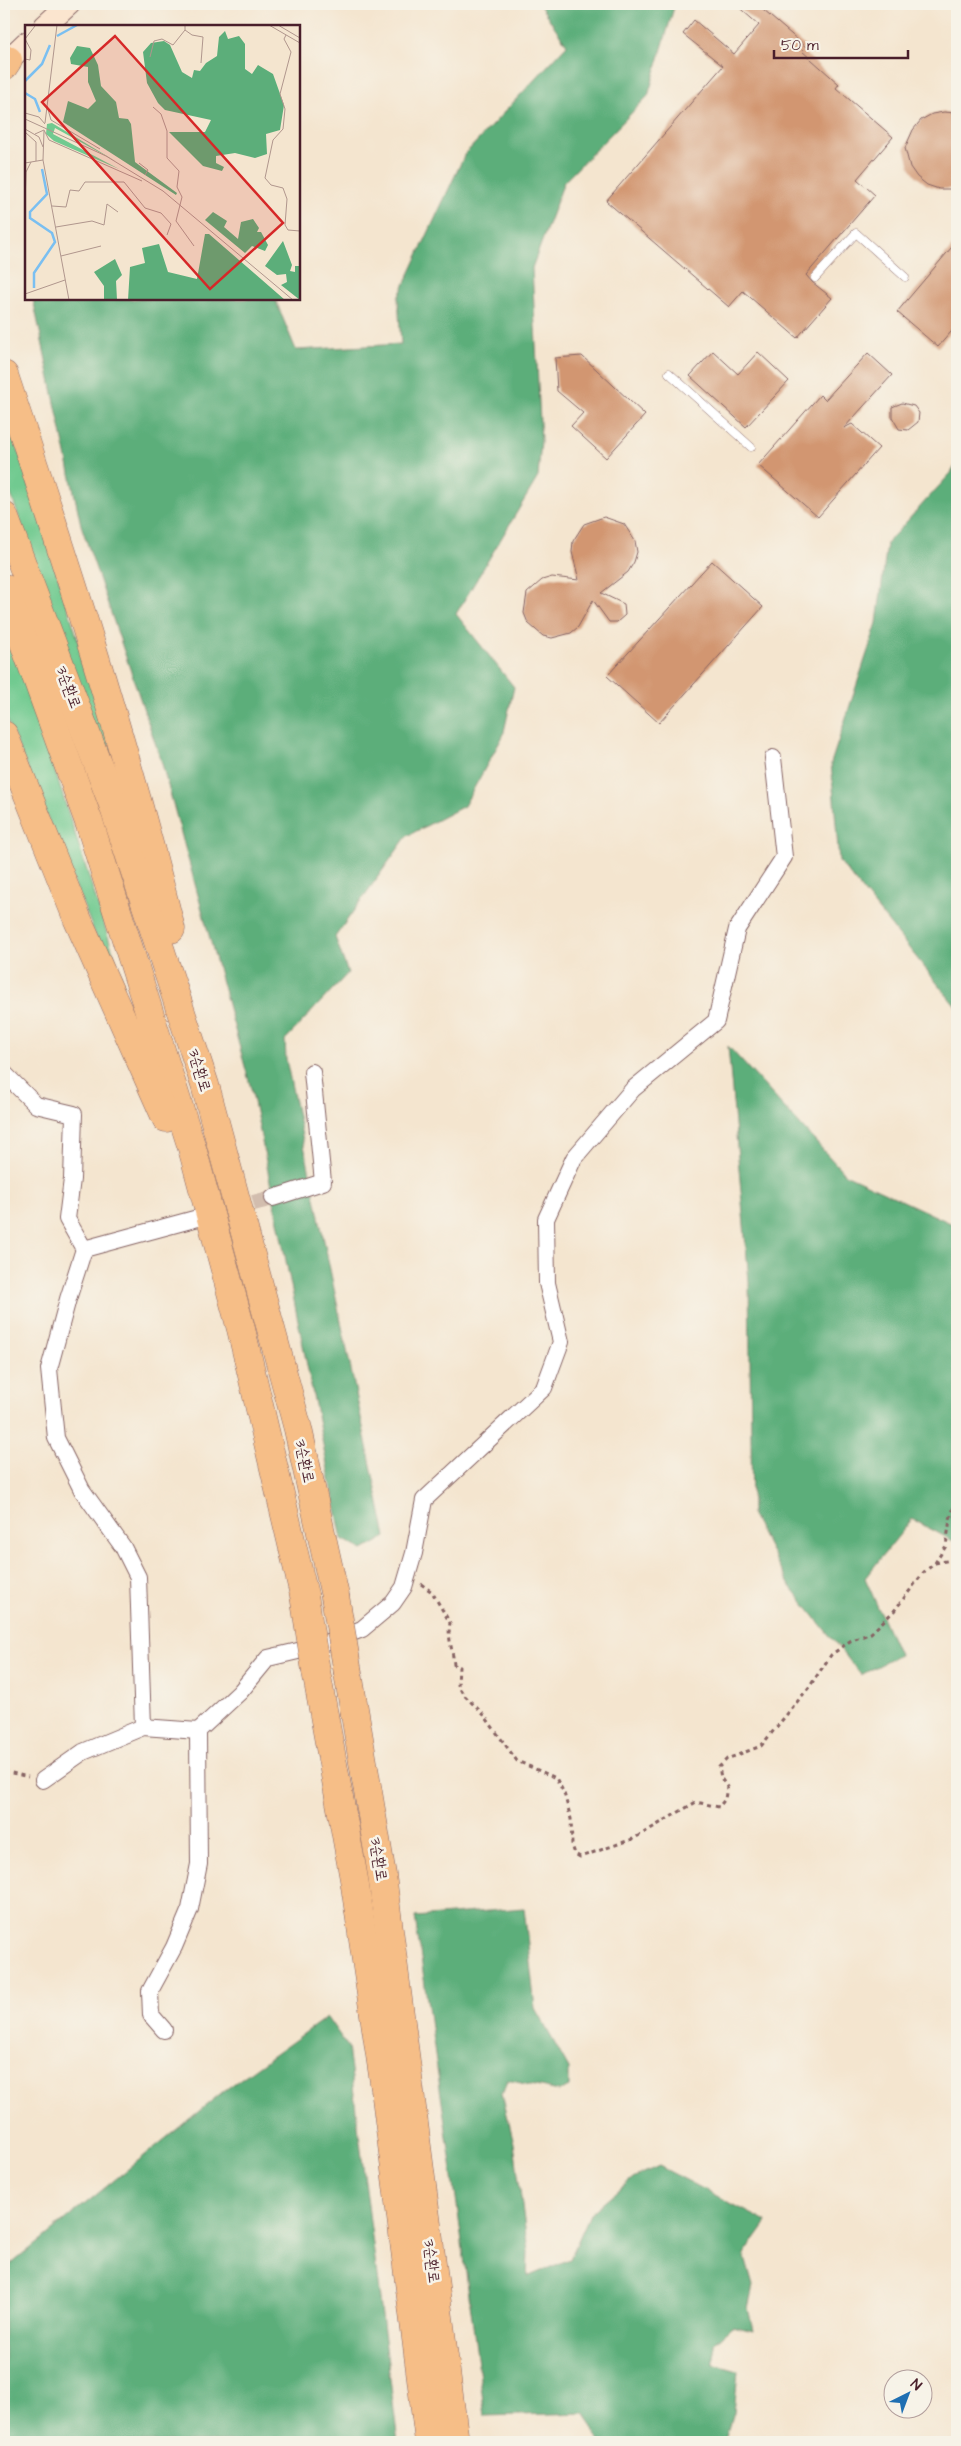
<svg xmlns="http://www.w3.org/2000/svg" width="961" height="2446" font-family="'Architects Daughter','Poor Story',sans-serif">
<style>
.green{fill:#71ca90;stroke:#5e745e}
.forest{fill:#5cae7a;stroke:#536652}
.building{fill:#d29671}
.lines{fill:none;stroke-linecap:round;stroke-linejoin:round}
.street-tunnel{stroke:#d2bdae;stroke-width:16;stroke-dasharray:16 8;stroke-linecap:butt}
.lane-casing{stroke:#866464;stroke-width:9}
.street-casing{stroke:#866464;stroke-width:18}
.secondary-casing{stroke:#866464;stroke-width:24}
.highway-casing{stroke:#866464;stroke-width:29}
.path{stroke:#866464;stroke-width:3;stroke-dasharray:4 4;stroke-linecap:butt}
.lane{stroke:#fff;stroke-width:8}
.street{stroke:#fff;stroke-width:16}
.secondary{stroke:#fbe5cf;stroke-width:22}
.highway{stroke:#f6be87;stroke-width:28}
.highway-bridge-casing{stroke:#866464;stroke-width:29;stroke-linecap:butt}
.highway-bridge{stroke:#f6be87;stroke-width:28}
.labels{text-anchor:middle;stroke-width:5;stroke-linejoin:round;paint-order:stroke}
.street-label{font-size:15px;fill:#4a1f2b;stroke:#f7f3e8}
.inset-river{fill:none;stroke:#7abff1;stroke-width:2.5}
.inset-road{fill:none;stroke:#b0968d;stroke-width:1}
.view{fill:#d62828;fill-opacity:0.15;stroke:#d62828;stroke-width:2.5}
.inset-edge{fill:none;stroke:#4a1f2b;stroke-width:2.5}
</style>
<rect width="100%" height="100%" fill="#f7f3e8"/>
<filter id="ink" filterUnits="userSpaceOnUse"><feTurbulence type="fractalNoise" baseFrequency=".02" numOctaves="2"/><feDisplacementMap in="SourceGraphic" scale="10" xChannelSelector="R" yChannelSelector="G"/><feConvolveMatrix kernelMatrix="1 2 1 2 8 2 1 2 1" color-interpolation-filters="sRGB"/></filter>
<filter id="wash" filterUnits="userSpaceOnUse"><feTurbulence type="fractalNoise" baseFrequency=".0096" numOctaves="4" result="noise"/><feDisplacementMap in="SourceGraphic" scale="20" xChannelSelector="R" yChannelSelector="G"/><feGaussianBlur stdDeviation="1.12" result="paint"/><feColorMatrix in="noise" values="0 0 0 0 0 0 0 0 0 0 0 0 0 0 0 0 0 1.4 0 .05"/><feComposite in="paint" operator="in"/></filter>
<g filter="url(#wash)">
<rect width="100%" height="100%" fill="#f4e5cf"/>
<!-- green -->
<g class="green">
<path d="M4,405L166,919L88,712L4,475Z"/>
<path d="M4,621L24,675L124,986L118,990L4,712Z"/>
</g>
<!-- forest -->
<g class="forest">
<path d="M539,4H675L648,96L564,182L532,268L541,441L538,477L456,614L514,687L503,736L464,806L407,836L335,937L348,973L285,1040L286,1059L386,1537L363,1550L342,1539L252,1092L161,760L81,525L33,299H275L296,350L401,344L398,298L465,154L567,45Z"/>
<path d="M957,463V1008L839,861L831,763L877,623L887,543L951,473Z"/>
<path d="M728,1046L845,1174L957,1226V1543L912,1519L865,1578L899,1655L861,1675L790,1586L752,1516L749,1281Z"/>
<path d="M524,1908L535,2008L569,2069V2086L559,2091L507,2080L502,2094L514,2143L528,2252L527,2277L570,2259L590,2214L633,2178L659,2166L767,2222L744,2254L753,2286L748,2308L753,2331L733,2326L714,2343V2364L738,2371L734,2413L725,2442H600L585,2413L485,2416L457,2205L415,1917Z"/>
<path d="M327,2017L348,2047L398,2442H4V2270L225,2090Z"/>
</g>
<g id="blocks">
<!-- building -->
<g class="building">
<path d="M735,4H756L806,47L802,51L839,84L836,88L893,137L857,179L875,195L806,275L812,282L832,298L797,338L743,291L729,307L606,201L723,66L683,34L694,20L734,54L759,25Z"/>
<path d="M944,112L957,113V189H939L927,185L917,177L910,167L905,148L913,130L921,120L932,114Z"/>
<path d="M957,241V325L938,347L897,312Z"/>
<path d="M713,351L738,374L758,352L789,381L746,427L690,376Z"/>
<path d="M868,353L892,375L844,428L852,424L879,448L818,517L758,465L820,395L825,400Z"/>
<path d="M582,356L645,415L606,458L571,426L583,413L557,391L555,358Z"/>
<path d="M902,403L914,406L919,413L918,422L908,430L899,429L892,417V407Z"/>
<path d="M604,517L624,524L635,541L637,552L634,562L628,572L601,593L624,604L625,615L617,622H609L593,600L578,627L571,633L552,638L543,636L528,623L524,613L527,593L542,580L552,577L579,580L572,552L573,541L584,524Z"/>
<path d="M712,561L763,607L659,723L607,676Z"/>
</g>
</g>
</g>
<g filter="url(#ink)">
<use href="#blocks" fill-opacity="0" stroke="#866464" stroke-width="1"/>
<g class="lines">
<!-- street-tunnel -->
<path class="street-tunnel" d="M230,1209L273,1198"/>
<defs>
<g id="lane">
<path d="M815,278L856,233L905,277"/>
<path d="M669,373L751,447"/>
</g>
<g id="street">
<path d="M4,1073L36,1105L74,1114L72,1179L67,1219L84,1249L68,1299L49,1369L56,1438L82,1490L123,1547L138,1577L143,1727L83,1752L43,1780"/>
<path d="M273,1198L323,1182L312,1072"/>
<path d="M84,1249L198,1218"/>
<path d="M143,1727L198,1731"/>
<path d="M164,2030L151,2015L150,1991L174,1947L190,1909L199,1864L198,1731L240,1692L268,1658L315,1647L362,1629L393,1603L404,1587L414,1553L424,1500L544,1388L561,1342L547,1283L546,1219L574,1158L633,1089L716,1021L737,929L784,857L773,758"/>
</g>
<g id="secondary">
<path d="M45,26L69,4"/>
<path d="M4,64L26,43"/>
</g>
<g id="highway">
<path d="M4,66L8,60"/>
<path d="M4,375C65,558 125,742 171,929"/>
<path d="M4,516L112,802L205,1085L298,1429L335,1596"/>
<path d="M4,588L90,825L192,1148L241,1329L304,1595"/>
<path d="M4,735L77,918L166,1118"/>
<path d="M316,1671L354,1879L385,2089L429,2442"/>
<path d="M348,1673L382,1875L455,2442"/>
</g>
</defs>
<!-- lane casing -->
<use href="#lane" class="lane-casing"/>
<!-- street casing -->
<use href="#street" class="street-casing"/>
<!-- secondary casing -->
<use href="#secondary" class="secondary-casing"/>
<!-- highway casing -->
<use href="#highway" class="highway-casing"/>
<!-- path -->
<g class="path">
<path d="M935,1563L957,1559"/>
<path d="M421,1584L432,1592L450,1623C447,1637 453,1650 454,1665L459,1667L458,1685L463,1694L484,1715L517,1761L556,1778L564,1793L571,1819L572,1845L575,1854L580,1857L633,1839L696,1802L719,1807L725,1799L727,1787L721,1778L719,1767L727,1759L761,1746L810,1686L831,1655L850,1641L871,1633L894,1611L924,1572L935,1563L946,1546L950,1519L957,1497"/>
<path d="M4,1771L28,1777"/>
</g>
<!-- lane -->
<use href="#lane" class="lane"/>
<!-- street -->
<use href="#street" class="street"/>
<!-- secondary -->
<use href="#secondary" class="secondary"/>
<!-- highway -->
<use href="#highway" class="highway"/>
<defs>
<g id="highway-bridge">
<path d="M304,1595L316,1671"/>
<path d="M335,1596L348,1673"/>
</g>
</defs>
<!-- highway-bridge casing -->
<use href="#highway-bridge" class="highway-bridge-casing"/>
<!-- highway-bridge -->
<use href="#highway-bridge" class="highway-bridge"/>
</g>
</g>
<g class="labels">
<!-- street labels -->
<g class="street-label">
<text transform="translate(69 687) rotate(69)" y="5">3순환로</text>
<text transform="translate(200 1070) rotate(73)" y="5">3순환로</text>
<text transform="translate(305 1461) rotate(78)" y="5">3순환로</text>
<text transform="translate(379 1859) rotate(81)" y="5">3순환로</text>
<text transform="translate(432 2261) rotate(83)" y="5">3순환로</text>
</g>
</g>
<!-- overview -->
<g transform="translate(25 25)">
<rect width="275" height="275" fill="#f4e5cf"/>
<path d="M27,98L92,137L30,103L28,109L94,144L29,116L21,109L22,99Z" fill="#71ca90"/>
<path d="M200,6L203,14L214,11L220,19V44L227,49L233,40L248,49L259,80L255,105L241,109L242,129L230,133L210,128L191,131V138L199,142L197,146L178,141L144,107H180L186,95L140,85L133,78L122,58L118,27L126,18L139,16L145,20L157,47L167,53L169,45L175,46L181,38L192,31L194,12ZM52,21L65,23L73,40L76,61L91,77L94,93L103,94L106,99L110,137L152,168L151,170L38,97L43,76L63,84L71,76L63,57V42L46,39L45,33ZM188,187L202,196L199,202L213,214L216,197L228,194L234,203L232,207H236L243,220L240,226L227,221L220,228L180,195ZM180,209H184L260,275H103L105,242L120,238L117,223L134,219L143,247L172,254ZM258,216L267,240L265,246L270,247V241H275V275L256,260L262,257L261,249L252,250L240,241ZM90,234L97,250L91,256L92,275H79V261L69,247Z" fill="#5cae7a"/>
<path class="inset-river" d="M32,11L52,0M0,56L17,39L25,20M0,68L10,74L15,87M9,263V248L30,217L27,208L5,193V187L22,169L17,144"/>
<path class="inset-road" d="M160,0V5L167,10L178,12L176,38M244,0L275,18M253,0L275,13M261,10L259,14L266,27L255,69L260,84L258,104L248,115L240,153L246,160L258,163L262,174L260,200L263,205L275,206M125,32L129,16L137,14L148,20L160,5M0,34L5,35L6,25L0,14L10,1M22,81L26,95L75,124M128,82L136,89L142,106V133L154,146L152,162L157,172L151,196L169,221M0,88L14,92L20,99M0,94L81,131L138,166L268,275M20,98L32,0M0,104L14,112L18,122M19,106L18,135L44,275M0,107L11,117V136M10,109L19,105L24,115L117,156M0,138L18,135M114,138L123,145L120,150M0,180L1,147L6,137M27,181L41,182L45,165L54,166L60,157H99L120,183L136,188L146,199L142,210M31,202L67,196L79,200L82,179L93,187M36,231L76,221M0,269L40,255"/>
<path class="view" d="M90,11L258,198L185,264L17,77Z"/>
<rect width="275" height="275" class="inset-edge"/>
</g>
<!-- margin -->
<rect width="961" height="2446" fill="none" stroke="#f7f3e8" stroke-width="20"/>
<!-- north arrow -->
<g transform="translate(908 2394) rotate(42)"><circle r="24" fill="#f7f3e8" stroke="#b29e9c"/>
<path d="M0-4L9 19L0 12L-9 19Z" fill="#1f6fb2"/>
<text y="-8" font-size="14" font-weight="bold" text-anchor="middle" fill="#4a1f2b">N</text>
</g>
<!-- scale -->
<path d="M774 50v8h134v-8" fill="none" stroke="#4a1f2b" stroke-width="2.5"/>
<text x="781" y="50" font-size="15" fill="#4a1f2b" stroke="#f7f3e8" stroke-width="4" paint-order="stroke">50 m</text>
</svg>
